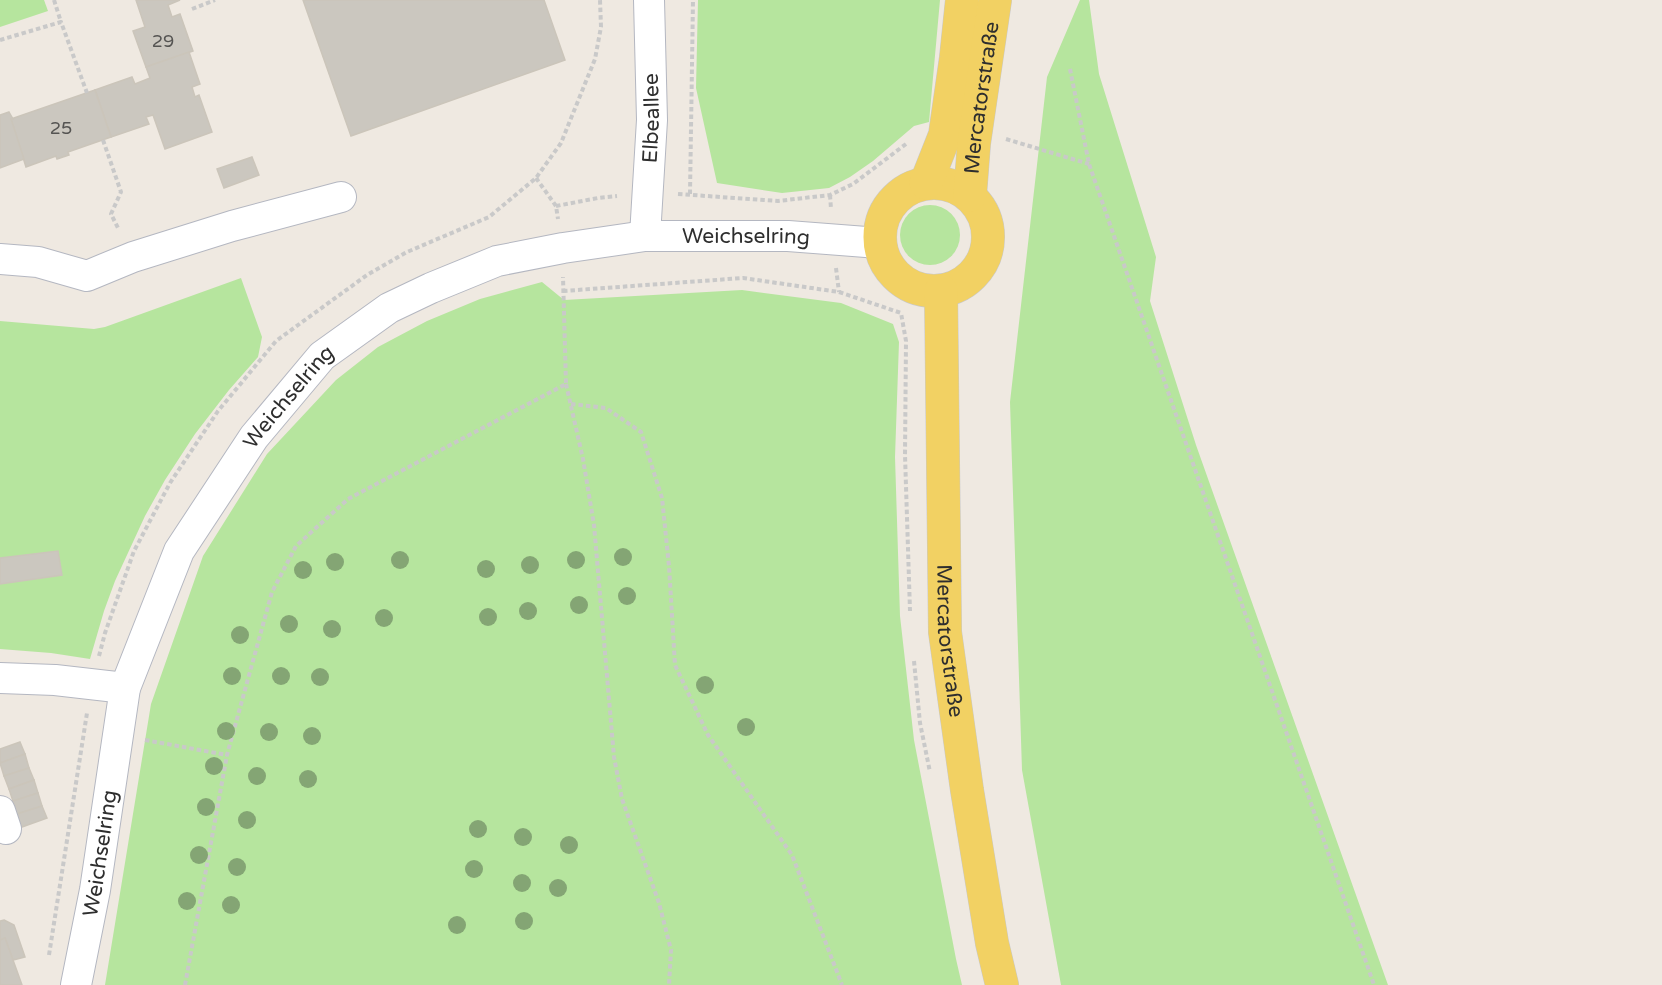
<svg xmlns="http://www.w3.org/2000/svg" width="1662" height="985" font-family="'Varela Round',sans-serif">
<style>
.green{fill:#b6e59e}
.building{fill:#cbc7bf;stroke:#cbc5ba;stroke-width:1.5}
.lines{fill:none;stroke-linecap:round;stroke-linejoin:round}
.minor-casing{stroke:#b4b7c1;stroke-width:32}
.major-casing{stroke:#c9c9c9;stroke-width:34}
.path{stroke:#c9c9c9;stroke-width:4;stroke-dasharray:4.5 3;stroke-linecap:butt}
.minor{stroke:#fff;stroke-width:30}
.major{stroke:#f2d163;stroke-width:33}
.tree{fill:#84a574}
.labels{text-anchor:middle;stroke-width:6;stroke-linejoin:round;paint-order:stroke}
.number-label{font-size:18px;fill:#555452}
.street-label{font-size:21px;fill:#2e2e2e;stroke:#fff}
</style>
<rect width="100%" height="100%" fill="#efe9e1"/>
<!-- green -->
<g class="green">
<path d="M0,0H44L48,11L0,27Z"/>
<path d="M698,0H940L929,122L914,126L873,161L850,177L829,188L782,193L717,183L696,88Z"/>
<path d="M1080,0H1089L1099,74L1156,257L1150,301L1196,445L1388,985H1061L1022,770L1010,402L1047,77Z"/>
<circle cx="930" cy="235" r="30"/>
<path d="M241,278L262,337L258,357L229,390L195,434L165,480L145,516L115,581L104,611L90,659L51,653L0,649V321L94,329L105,327Z"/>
<path d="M542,282L564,300L742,290L841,303L893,324L899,342L895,457L900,616L914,740L956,959L962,985H105L151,704L203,556L267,454L336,380L378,347L427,321L480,299Z"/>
</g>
<!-- building -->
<g class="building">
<path d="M136,0H180L168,5L172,17L180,14L193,51L146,67L133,31L145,27Z"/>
<path d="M303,0H544L565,60L351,136Z"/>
<path d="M189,52L200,84L192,87L195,97L199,95L212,132L165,149L153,115L146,117L149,124L111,137L95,90L132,77L135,84L150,78L146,67Z"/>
<path d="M95,90L111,137L68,152L69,155L57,159L56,156L26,167L11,119Z"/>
<path d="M9,112L13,119H11L24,159L0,168V115Z"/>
<path d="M252,157L259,175L224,188L217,169Z"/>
<path d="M58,551L62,575L0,584V558Z"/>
<path d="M20,742L25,754L0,763V749Z"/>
<path d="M25,754L29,768L4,776L0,763Z"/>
<path d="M29,768L34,780L9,789L4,776Z"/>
<path d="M34,780L38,793L13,801L9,789Z"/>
<path d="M38,793L42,806L17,814L13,801Z"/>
<path d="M42,806L47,818L22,827L17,814Z"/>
<path d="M4,920L14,925L25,957L13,960L5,938L0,940V921Z"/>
<path d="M5,938L13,960L22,985H0V940Z"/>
</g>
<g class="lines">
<defs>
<g id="minor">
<path id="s1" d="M645,236L652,120L649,0"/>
<path d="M0,259L38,262L87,276L133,257L232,226L341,197"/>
<path d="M0,678L55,680L125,688"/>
<path d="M0,811L6,829"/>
<path id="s2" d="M76,985L95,890L125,688L179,551L254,437L322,356L389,308L431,288L497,261L563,248L645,236H788L879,243"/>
</g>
<g id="major">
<circle cx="934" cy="237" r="54"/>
<path d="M926,183L945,135L956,58L962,0"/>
<path id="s3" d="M970,195L974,143L995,0"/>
<path id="s4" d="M941,291L945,632L967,790L992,943L1002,985"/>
</g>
</defs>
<!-- minor casing -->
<use href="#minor" class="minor-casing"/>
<!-- major casing -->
<use href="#major" class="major-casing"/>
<!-- path -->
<g class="path">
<path d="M54,0L61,22"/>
<path d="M192,9L215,0"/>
<path d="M0,40L61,22L87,93"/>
<path d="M1070,69L1089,164L1374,985"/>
<path d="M1006,139L1089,164"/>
<path d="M103,140L121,192L111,214L119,230"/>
<path d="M536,178L556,206L558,219"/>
<path d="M678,194L778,201L830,195L853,184L906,144"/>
<path d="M690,194L693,0"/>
<path d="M830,195L831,209"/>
<path d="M556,206L598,198L617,196"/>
<path d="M836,268L839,292"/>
<path d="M563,291L743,278L839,292L901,313L906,341L905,455L910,611"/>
<path d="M566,384L583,459L594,525L614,757L622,799L659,903L671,950L669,985"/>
<path d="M571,404L606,408L641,432L662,498L669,566L675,665L708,735L792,855L842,985"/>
<path d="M99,656L105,633L134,551L170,483L218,411L276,341L367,275L407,252L489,217L536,178L561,143L595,59L601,27L600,0"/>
<path d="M914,661L920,723L930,772"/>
<path d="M145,740L227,755"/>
<path d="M49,955L87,713"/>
<path d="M185,985L227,755L272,592L296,546L348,499L566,384L563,277"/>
</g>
<!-- minor -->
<use href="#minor" class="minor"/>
<!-- major -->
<use href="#major" class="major"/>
</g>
<!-- trees -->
<g class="tree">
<circle cx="623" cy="557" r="9"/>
<circle cx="400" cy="560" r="9"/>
<circle cx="576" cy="560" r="9"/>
<circle cx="335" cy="562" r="9"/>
<circle cx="530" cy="565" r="9"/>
<circle cx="486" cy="569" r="9"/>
<circle cx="303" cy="570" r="9"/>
<circle cx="627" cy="596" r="9"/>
<circle cx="579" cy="605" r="9"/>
<circle cx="528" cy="611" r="9"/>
<circle cx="488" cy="617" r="9"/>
<circle cx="384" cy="618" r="9"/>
<circle cx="289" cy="624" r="9"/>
<circle cx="332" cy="629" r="9"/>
<circle cx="240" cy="635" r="9"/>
<circle cx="232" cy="676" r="9"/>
<circle cx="281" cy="676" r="9"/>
<circle cx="320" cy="677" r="9"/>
<circle cx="705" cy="685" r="9"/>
<circle cx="746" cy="727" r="9"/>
<circle cx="226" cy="731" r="9"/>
<circle cx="269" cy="732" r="9"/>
<circle cx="312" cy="736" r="9"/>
<circle cx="214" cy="766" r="9"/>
<circle cx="257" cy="776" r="9"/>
<circle cx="308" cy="779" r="9"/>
<circle cx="206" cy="807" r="9"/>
<circle cx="247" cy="820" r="9"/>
<circle cx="478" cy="829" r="9"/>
<circle cx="523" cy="837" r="9"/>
<circle cx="569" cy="845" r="9"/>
<circle cx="199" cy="855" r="9"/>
<circle cx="237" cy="867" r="9"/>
<circle cx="474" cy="869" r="9"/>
<circle cx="522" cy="883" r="9"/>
<circle cx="558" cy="888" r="9"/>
<circle cx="187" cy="901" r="9"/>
<circle cx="231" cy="905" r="9"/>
<circle cx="524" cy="921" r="9"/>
<circle cx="457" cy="925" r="9"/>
</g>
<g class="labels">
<!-- number labels -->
<g class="number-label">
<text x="163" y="47">29</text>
<text x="61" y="134">25</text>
</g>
<!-- street labels -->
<g class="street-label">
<text dy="7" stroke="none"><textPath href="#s3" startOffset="98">Mercatorstraße</textPath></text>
<text dy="7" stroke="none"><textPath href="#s1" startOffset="118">Elbeallee</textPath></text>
<text dy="7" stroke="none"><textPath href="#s2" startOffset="1142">Weichselring</textPath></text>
<text dy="7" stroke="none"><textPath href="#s2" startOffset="638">Weichselring</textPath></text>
<text dy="7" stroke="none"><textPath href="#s4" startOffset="350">Mercatorstraße</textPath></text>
<text dy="7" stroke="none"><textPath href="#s2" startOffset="134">Weichselring</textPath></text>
</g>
</g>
</svg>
